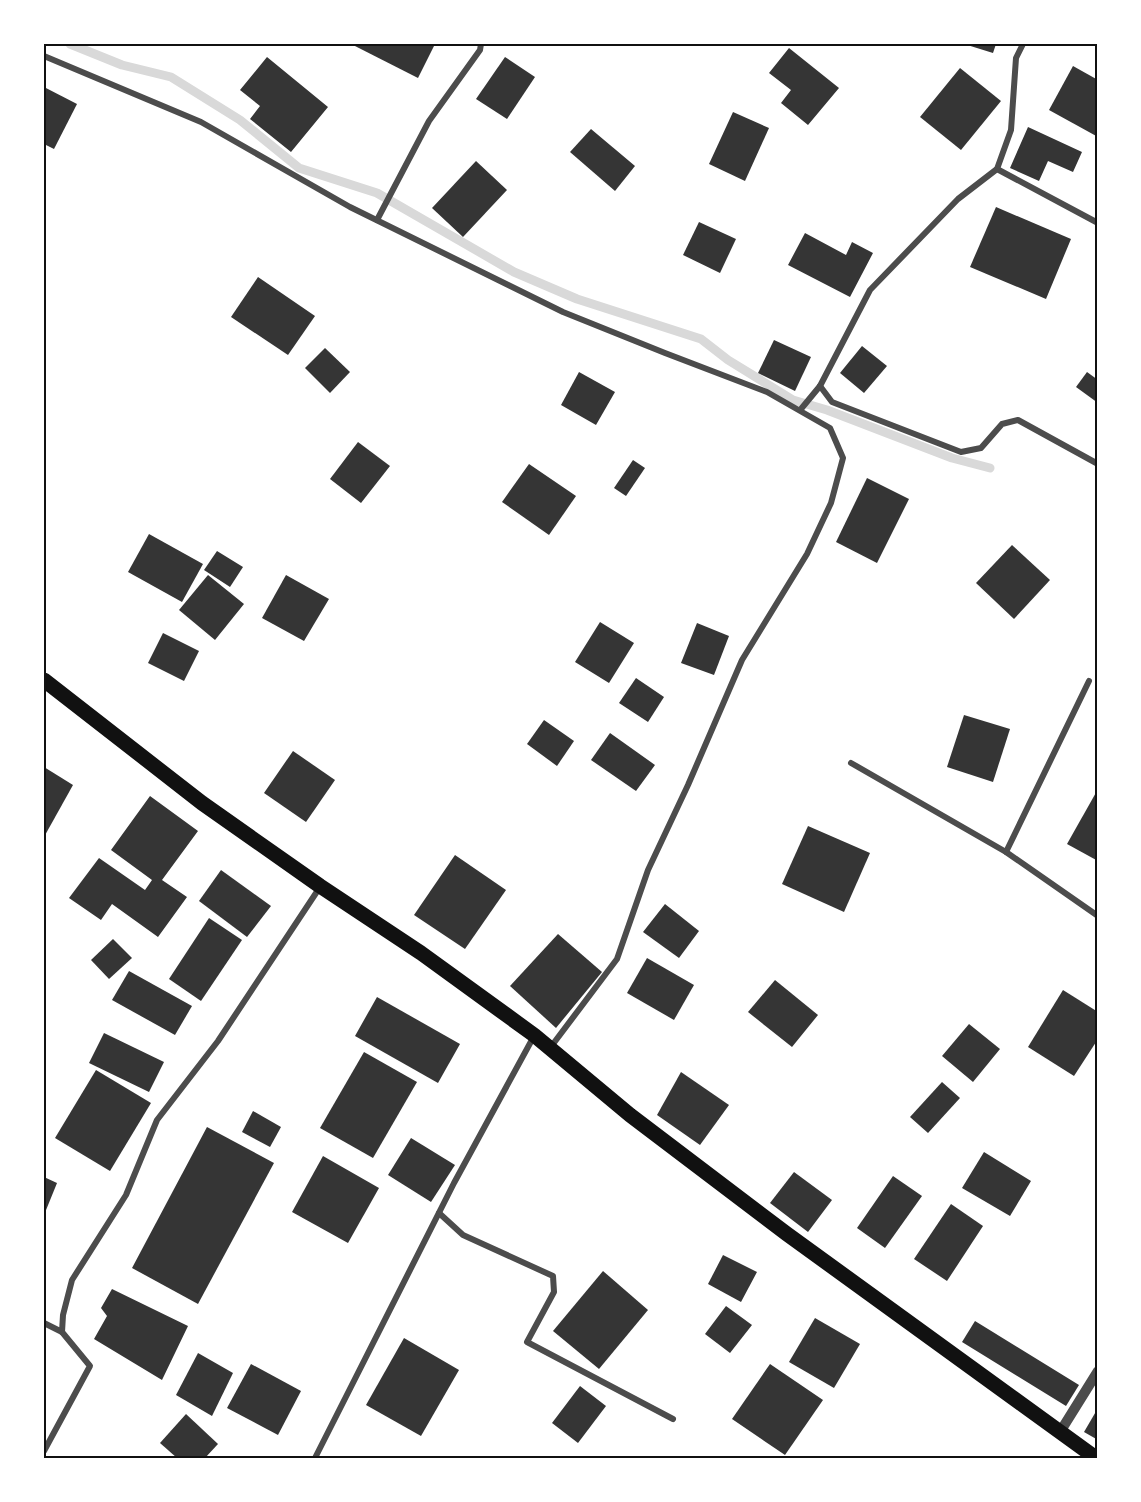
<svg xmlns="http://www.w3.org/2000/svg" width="1141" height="1502" font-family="'Zilla Slab',serif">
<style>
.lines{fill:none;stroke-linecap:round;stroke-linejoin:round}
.stream{stroke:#d9d9d9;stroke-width:9}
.building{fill:#353535}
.minor{stroke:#4c4c4c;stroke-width:6}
.tertiary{stroke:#4c4c4c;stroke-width:10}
.primary{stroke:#111;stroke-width:15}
.neatline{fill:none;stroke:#111;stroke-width:2}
</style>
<rect width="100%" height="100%" fill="#fff"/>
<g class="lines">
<!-- stream -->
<path class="stream" d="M70,44L122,65L171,77L240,120L299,168L377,193L514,272L577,299L701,339L728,360L793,400L827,410L952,458L990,468"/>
</g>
<!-- building -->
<g class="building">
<path d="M351,44H435L418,78Z"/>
<path d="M964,44H996L993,53Z"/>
<path d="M789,48L839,88L808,125L781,103L791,90L769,73Z"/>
<path d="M267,57L328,107L291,152L250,119L260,106L240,90Z"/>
<path d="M505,57L535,77L507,119L476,99Z"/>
<path d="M1073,66L1098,80V137L1049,110Z"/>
<path d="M960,68L1001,101L961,150L920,117Z"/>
<path d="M44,87L77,104L54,149L44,144Z"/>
<path d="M733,112L769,128L745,181L709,164Z"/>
<path d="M1028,127L1082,152L1073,172L1048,161L1039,181L1010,168Z"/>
<path d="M591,129L635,166L615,191L570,152Z"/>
<path d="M476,161L507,190L463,237L432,208Z"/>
<path d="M996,207L1071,239L1046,299L970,267Z"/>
<path d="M699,222L736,239L720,273L683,255Z"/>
<path d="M805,233L846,255L852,242L873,253L850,297L788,265Z"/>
<path d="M258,277L315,316L288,355L231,317Z"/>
<path d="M774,340L811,357L795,391L758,373Z"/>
<path d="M862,346L887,366L864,393L840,373Z"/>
<path d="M325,348L350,372L330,393L305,368Z"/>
<path d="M579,372L615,392L596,425L561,405Z"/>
<path d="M1087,372L1098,380V403L1076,387Z"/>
<path d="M358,442L390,466L361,503L330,479Z"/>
<path d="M633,460L645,468L626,496L614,488Z"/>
<path d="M529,464L576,496L549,535L502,502Z"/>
<path d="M867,478L909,499L877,563L836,542Z"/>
<path d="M149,534L203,564L182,602L128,572Z"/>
<path d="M1012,545L1050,580L1014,619L976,583Z"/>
<path d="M217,551L243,567L230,587L204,570Z"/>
<path d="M208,575L244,604L215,640L179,610Z"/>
<path d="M286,575L329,599L304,641L262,618Z"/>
<path d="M600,622L634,643L609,683L575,662Z"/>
<path d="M697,623L729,636L714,675L681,663Z"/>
<path d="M163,633L199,651L184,681L148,663Z"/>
<path d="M636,678L664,697L648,722L619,703Z"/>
<path d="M964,715L1010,729L993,782L947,767Z"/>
<path d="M544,720L574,741L557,766L527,744Z"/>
<path d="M610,733L655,765L636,791L591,760Z"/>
<path d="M293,751L335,780L306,822L264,793Z"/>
<path d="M44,767L73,785L44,837Z"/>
<path d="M1098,789V861L1067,844Z"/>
<path d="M150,796L198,831L162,880L187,897L158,937L112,904L101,920L69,898L99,858L145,890L152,880L111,850Z"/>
<path d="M808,826L870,853L844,912L782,884Z"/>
<path d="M455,855L506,890L465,949L414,915Z"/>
<path d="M221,870L271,906L247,937L199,901Z"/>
<path d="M665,904L699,931L679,958L643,932Z"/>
<path d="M209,918L242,940L201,1001L169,979Z"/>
<path d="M558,934L602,972L556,1028L510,986Z"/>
<path d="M113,939L132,958L109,979L91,960Z"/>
<path d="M647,958L694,985L674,1020L627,993Z"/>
<path d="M129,971L192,1006L175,1035L112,1000Z"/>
<path d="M775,980L818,1015L792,1047L748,1012Z"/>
<path d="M1063,990L1098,1012V1039L1074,1076L1028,1047Z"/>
<path d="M377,997L460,1044L438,1083L355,1036Z"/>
<path d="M969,1024L1000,1049L973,1082L942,1056Z"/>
<path d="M104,1033L164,1062L149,1092L89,1063Z"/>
<path d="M364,1052L417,1082L373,1158L320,1128Z"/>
<path d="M96,1070L151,1103L110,1171L55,1138Z"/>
<path d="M681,1072L729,1105L700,1145L657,1115Z"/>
<path d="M942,1082L960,1098L928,1133L910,1117Z"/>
<path d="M253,1111L281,1127L270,1147L242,1132Z"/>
<path d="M207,1127L274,1163L198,1304L132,1268Z"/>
<path d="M411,1138L455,1165L431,1202L388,1175Z"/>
<path d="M984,1152L1031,1181L1010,1216L962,1188Z"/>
<path d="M323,1156L379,1188L348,1243L292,1212Z"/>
<path d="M794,1172L832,1200L808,1232L770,1203Z"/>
<path d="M893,1176L922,1196L885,1248L857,1228Z"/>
<path d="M44,1177L57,1183L44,1215Z"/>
<path d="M951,1204L983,1226L947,1281L914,1259Z"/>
<path d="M723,1255L757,1272L741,1302L708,1284Z"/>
<path d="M603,1271L648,1310L599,1369L553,1331Z"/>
<path d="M112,1289L188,1326L162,1380L94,1339L107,1316L101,1308Z"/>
<path d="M726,1306L752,1325L730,1353L705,1334Z"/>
<path d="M815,1318L860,1344L834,1388L789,1362Z"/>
<path d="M975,1321L1079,1385L1066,1406L962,1342Z"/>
<path d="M404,1338L459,1370L421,1436L366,1405Z"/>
<path d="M198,1353L233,1373L212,1416L176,1395Z"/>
<path d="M251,1364L301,1391L278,1435L227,1408Z"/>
<path d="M770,1364L823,1400L785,1455L732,1419Z"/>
<path d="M580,1386L606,1406L578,1443L552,1423Z"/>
<path d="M1098,1408V1440L1084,1432Z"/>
<path d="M186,1414L218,1444L205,1458H177L160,1443Z"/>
</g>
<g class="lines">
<!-- minor -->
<g class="minor">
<path d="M44,56L201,122L350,207L563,312L665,353L767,392L830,428L843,458L831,503L807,554L742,660L688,785L648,870L617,959L550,1048"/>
<path d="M997,169L1098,223"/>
<path d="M377,220L429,121L480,50L481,44"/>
<path d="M820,386L832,402L961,452L981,448L1002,424L1018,420L1098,464"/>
<path d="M801,409L820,386L870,290L958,199L997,169L1011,130L1016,58L1023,44"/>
<path d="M851,763L1006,852L1098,916"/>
<path d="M1006,852L1089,681"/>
<path d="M439,1213L463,1235L553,1276L554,1292L527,1342L673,1419"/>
<path d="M44,1323L62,1332L63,1315L72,1280L126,1195L157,1120L218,1041L320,887"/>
<path d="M44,1451L90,1366L62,1332"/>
<path d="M315,1458L454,1183L534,1036"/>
</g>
<!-- tertiary -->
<path class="tertiary" d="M1060,1432L1098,1371"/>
<!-- primary -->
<path class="primary" d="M44,680L202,803L320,886L421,953L534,1035L630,1115L787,1234L1096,1458"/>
</g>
<!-- border -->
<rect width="1141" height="1502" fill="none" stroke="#ffffff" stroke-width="90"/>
<rect x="45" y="45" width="1051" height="1412" class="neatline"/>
</svg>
